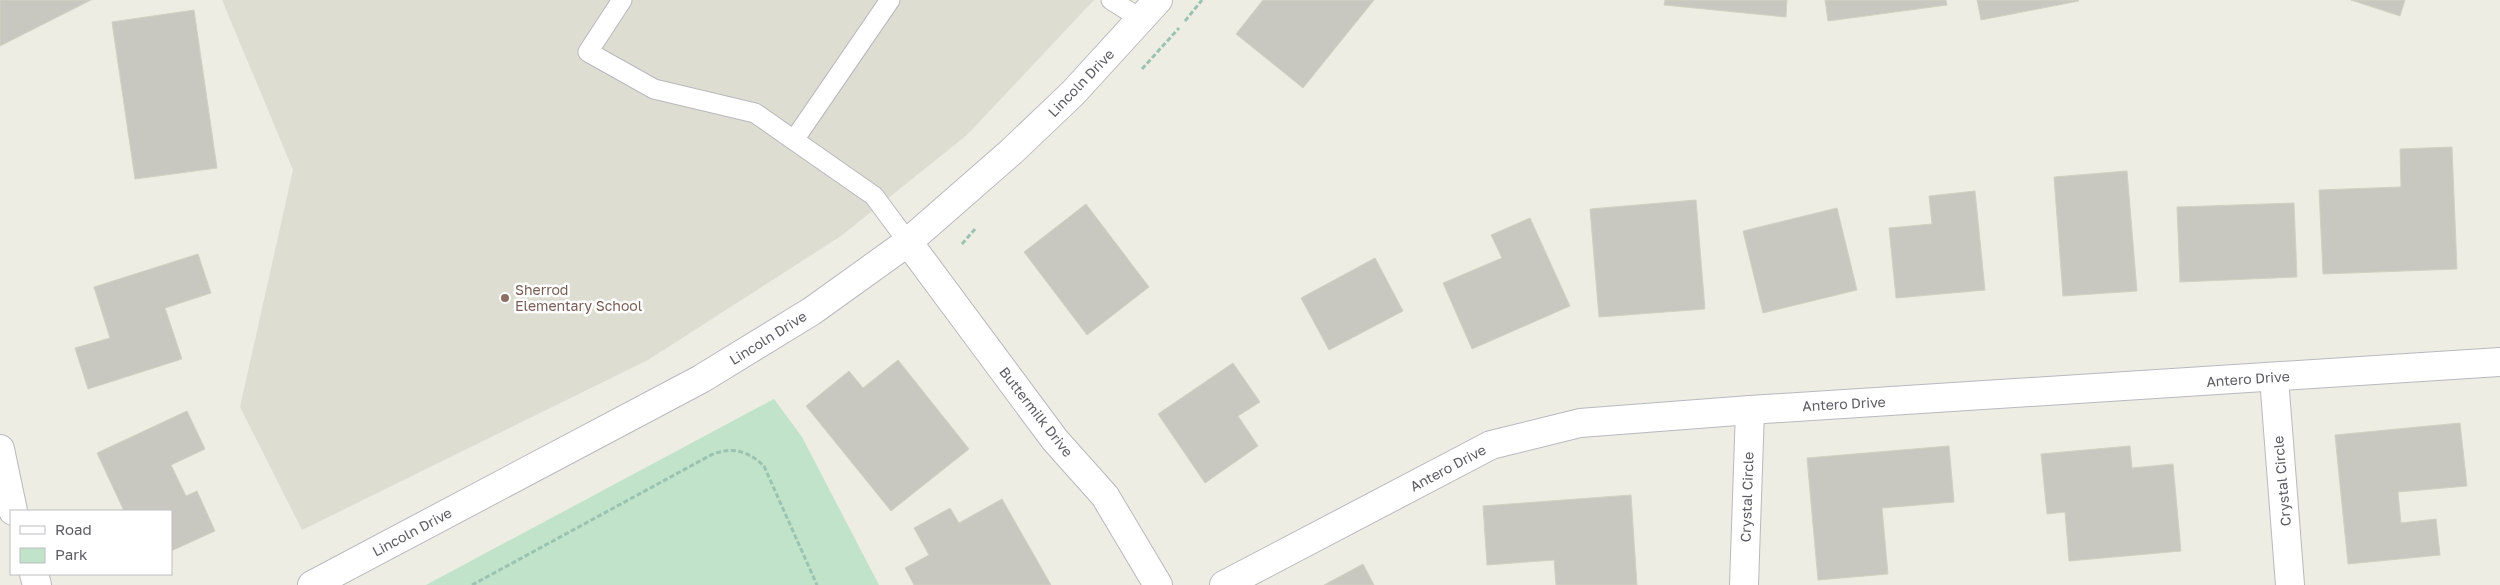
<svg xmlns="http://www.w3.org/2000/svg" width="2500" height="585" font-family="'Golos Text',sans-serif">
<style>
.education{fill:#ddddd1}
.green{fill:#c1e3ca}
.building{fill:#c8c8c0;stroke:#d1d1c2}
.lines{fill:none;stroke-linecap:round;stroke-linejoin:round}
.lane-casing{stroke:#b8b9bf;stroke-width:21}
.street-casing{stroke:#b8b9bf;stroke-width:30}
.secondary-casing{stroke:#b9bac1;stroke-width:30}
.path{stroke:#9bc3b1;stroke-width:3;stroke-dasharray:5 2.5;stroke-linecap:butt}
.lane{stroke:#fff;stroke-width:19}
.street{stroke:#fff;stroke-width:28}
.secondary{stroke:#fff;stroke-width:28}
.education-dot{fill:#8d6e63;stroke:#fff;stroke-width:2}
.labels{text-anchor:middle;stroke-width:5;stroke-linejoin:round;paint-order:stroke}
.street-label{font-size:14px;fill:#5b5d63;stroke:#fff}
.education-label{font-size:14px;fill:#785e54;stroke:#fff;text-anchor:start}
</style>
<rect width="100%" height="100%" fill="#edede3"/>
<!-- education -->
<path class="education" d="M222,0H1094L967,135L841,236L648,360L302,530L240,407L293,170Z"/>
<!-- green -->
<path class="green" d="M774,399L802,437L879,585H426Z"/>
<!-- building -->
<g class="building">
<path d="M0,0H91L0,46Z"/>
<path d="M1263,0H1374L1303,88L1236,34Z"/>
<path d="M1665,0H1787L1786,17L1664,5Z"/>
<path d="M1825,0H1946L1947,5L1828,21Z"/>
<path d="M1977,0H2078L2079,1L1981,20Z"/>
<path d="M2351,0H2405L2400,16Z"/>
<path d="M194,10L217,168L135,179L112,22Z"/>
<path d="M2452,147L2457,269L2323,274L2319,190L2401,187L2400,149Z"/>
<path d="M2127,171L2137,291L2063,296L2054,177Z"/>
<path d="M1975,191L1985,290L1896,298L1889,228L1932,224L1929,196Z"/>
<path d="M1696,200L1705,309L1599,317L1590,209Z"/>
<path d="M2294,203L2297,277L2180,282L2177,207Z"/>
<path d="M1086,204L1149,287L1087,335L1024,252Z"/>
<path d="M1837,208L1857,290L1763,313L1743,231Z"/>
<path d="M1530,218L1570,306L1472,349L1443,283L1502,258L1491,235Z"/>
<path d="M198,254L211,293L165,308L182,359L88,389L75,348L110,338L94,287Z"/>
<path d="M1375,258L1403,311L1329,350L1301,298Z"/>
<path d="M898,360L969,449L891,511L806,406L849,371L863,388Z"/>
<path d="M1233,363L1260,402L1238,416L1258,446L1205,483L1158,414Z"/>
<path d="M187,411L205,449L171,465L186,496L197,491L215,531L171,551V511H124L97,453Z"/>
<path d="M2460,423L2467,486L2398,492L2401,523L2436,519L2440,555L2348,564L2335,435Z"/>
<path d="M1949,446L1954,502L1882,508L1888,574L1818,580L1807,458Z"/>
<path d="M2130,446L2132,468L2173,464L2181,551L2069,561L2065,512L2047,514L2041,454Z"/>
<path d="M1631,495L1637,585H1556L1554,560L1487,565L1483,506Z"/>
<path d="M1002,499L1051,585H914L905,568L929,555L914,528L950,508L959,523Z"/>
<path d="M1363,564L1374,585H1324Z"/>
</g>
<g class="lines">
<defs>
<g id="lane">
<path d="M622,0L588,52L654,89L755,113L874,196L908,242"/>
<path d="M1111,0L1141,19"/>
<path d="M794,140L890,0"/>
</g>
<g id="street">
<path d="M908,242L1055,440L1105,496L1158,585"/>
<path d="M2274,378L2290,585"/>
<path d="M0,449L13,511"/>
<path d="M34,574L37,585"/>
<path d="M1224,585L1491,445L1580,423L1750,410L2500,362"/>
<path d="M1744,585L1750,410"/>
</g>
<path id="secondary" d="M312,585L701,379L812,311L908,242L1011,152L1073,93L1158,0"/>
</defs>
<!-- lane casing -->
<use href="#lane" class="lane-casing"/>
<!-- street casing -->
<use href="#street" class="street-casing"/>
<!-- secondary casing -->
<use href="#secondary" class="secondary-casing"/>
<!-- path -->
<g class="path">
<path d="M1185,21L1202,0"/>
<path d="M1142,69L1179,28"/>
<path d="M962,244L975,229"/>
<path d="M472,585L711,455C732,446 748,451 764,466L817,585"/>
</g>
<!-- lane -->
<use href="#lane" class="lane"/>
<!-- street -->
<use href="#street" class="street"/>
<!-- secondary -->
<use href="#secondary" class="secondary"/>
</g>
<!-- markers -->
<circle class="education-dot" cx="505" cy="298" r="5"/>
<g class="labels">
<!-- street labels -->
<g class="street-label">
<text transform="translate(1081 83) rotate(-46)" y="5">Lincoln Drive</text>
<text transform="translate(768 338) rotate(-32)" y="5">Lincoln Drive</text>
<text transform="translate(2248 379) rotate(-4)" y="5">Antero Drive</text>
<text transform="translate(1844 404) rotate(-3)" y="5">Antero Drive</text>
<text transform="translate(1036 412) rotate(52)" y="5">Buttermilk Drive</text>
<text transform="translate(1448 468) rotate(-28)" y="5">Antero Drive</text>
<text transform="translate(2282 481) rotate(-95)" y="5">Crystal Circle</text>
<text transform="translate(1747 497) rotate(-88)" y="5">Crystal Circle</text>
<text transform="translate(412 532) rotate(-28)" y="5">Lincoln Drive</text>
</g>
<!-- education labels -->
<g class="education-label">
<text x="515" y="295">Sherrod<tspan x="515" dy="16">Elementary School</tspan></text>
</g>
</g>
<!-- legend -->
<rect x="10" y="510" width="162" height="65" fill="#ffffff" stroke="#bdbec1"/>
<rect x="20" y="526" width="25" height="8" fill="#ffffff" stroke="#bdbec1"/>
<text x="55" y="535" font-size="15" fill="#5b5d63">Road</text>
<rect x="20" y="548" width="25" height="15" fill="#c1e3ca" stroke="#bdbec1"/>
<text x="55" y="560" font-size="15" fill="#5b5d63">Park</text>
</svg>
